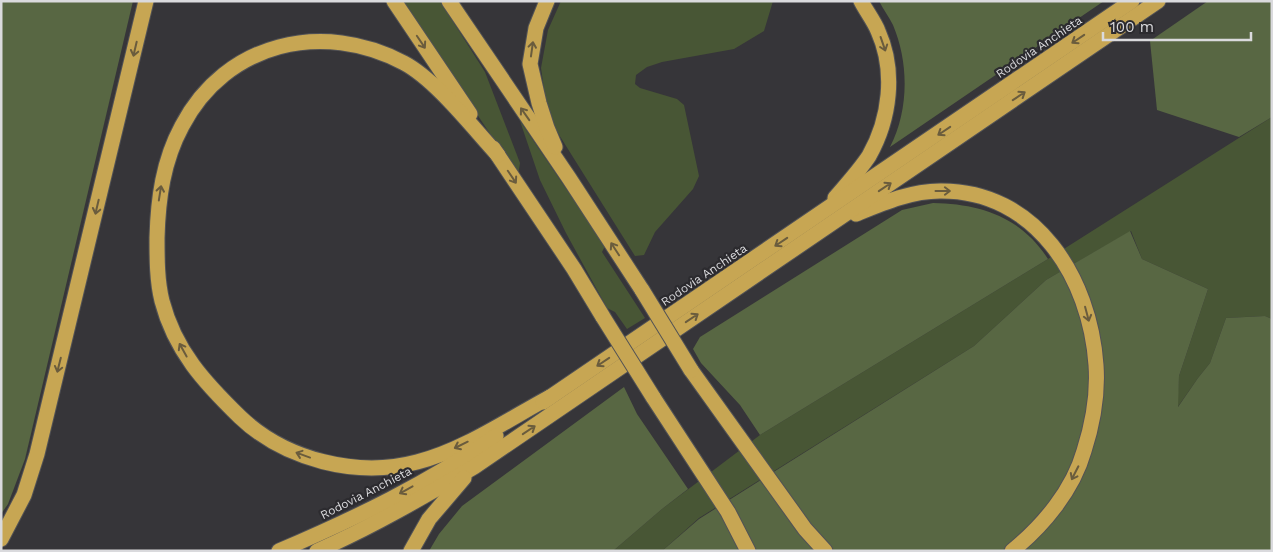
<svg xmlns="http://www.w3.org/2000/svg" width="1273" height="552" font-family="'Work Sans',sans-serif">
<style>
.green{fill:#485635}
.forest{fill:#586743}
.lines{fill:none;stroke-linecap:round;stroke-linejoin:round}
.highway-casing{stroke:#525255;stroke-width:17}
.highway{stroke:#c7a653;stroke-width:15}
.highway-bridge-casing{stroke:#525255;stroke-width:17;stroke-linecap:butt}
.highway-bridge{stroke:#c7a653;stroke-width:15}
.oneway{stroke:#6a5c3d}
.labels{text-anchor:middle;stroke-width:4.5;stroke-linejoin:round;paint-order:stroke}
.street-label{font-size:12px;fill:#dadadd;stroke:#2c2b2f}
</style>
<rect width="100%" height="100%" fill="#363539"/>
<!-- green -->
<g class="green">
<path d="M402,1H440L485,72L520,163L518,176Z"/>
<path d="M561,1H773L764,31L734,49L662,62L647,67L636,75L635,84L640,88L677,99L684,105L699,176L693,189L655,232L644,255L635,256L556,130L546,103L541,68L548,30Z"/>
<path d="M1272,117V319L1265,316L1226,318L1210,363L1198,378L1177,408L1179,376L1208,289L1142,259L1131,231L1046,280L974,346L699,518L662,551H613L662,509L760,435L1048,259Z"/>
<path d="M520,121L605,246L602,252L645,318L627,329L615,312L607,308L566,233L540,180Z"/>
</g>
<!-- forest -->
<g class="forest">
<path d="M1,1H133L25,459L8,504L1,514Z"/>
<path d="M879,1H1104L890,147C909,110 909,63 893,25C889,17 883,9 879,1Z"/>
<path d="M1208,1H1272V117L1239,137L1157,110L1150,41Z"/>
<path d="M933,203C981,204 1021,217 1048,259L760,435L740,405L701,363L693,349L700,337L902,210Z"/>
<path d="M1130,231L1142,259L1208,289L1179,376L1178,407L1198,378L1210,363L1226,318L1265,316L1272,319V551H662L699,519L974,346L1046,280Z"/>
<path d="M624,387L637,414L688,489L662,509L613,551H429L439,534L462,506Z"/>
</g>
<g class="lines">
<defs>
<g id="highway">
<path d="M394,1L470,114"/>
<path d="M449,1L569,178L642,290"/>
<path d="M547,1L536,28L530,64L539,103L547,128L555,147"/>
<path d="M493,148L574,269L603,317"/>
<path d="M498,155C473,128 436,80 404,63C323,20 226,42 182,126C163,161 158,199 157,238C157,259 157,281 162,301C175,351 205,383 240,417C285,460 357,478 417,462C462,451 509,419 550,397"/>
<path d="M835,198C847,184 859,171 869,156C890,119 896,71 878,31C874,21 866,11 861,1"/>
<path d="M856,214C883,203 911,191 940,191C1036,190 1090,278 1096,365C1098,393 1093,423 1084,451C1073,490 1043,526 1012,551"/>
<path d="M691,370L805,529L825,551"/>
<path d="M653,397L728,512L748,551"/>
<path d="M543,402L1132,1"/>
<path d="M1,539L24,495L37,454L146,1"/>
<path d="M279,551C354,519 429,483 496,436"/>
<path d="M317,551C372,527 423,497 474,467L1158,1"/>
<path d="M411,551L429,519L464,478"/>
</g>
</defs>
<!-- highway casing -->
<use href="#highway" class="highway-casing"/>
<!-- highway -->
<use href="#highway" class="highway"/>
<defs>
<g id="highway-bridge">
<path d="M642,290L691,370"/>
<path d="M603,317L653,397"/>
</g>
</defs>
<!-- highway-bridge casing -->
<use href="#highway-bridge" class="highway-bridge-casing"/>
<!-- highway-bridge -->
<use href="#highway-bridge" class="highway-bridge"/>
</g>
<!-- one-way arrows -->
<defs><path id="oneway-shaft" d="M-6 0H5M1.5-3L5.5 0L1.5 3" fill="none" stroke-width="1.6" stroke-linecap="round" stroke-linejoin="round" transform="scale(1.25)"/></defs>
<g class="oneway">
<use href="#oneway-shaft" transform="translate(1078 39) rotate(146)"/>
<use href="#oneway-shaft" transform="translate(421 42) rotate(56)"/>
<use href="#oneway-shaft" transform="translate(883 44) rotate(71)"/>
<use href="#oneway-shaft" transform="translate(135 49) rotate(103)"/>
<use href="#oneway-shaft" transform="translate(532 49) rotate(-82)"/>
<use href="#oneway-shaft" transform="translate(1019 96) rotate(-34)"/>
<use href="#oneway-shaft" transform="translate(525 114) rotate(-125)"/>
<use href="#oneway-shaft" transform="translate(944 131) rotate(146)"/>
<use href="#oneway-shaft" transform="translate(512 177) rotate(56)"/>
<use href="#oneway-shaft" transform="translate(885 187) rotate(-34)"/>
<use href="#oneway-shaft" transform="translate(943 191)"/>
<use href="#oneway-shaft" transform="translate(160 193) rotate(-81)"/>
<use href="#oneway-shaft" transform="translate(97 207) rotate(103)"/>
<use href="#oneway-shaft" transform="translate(781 242) rotate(146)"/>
<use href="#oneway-shaft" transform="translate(615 249) rotate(-123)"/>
<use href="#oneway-shaft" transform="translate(1087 314) rotate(75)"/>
<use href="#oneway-shaft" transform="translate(692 318) rotate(-34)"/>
<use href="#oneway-shaft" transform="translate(183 350) rotate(-119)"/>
<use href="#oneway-shaft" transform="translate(603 362) rotate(146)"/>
<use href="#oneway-shaft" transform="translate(59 365) rotate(104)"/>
<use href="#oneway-shaft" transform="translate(529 430) rotate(-34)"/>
<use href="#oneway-shaft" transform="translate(461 445) rotate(154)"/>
<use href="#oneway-shaft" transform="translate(303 455) rotate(-160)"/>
<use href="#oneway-shaft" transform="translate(1075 473) rotate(117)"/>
<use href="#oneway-shaft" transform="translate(406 490) rotate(151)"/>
</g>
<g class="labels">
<!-- street labels -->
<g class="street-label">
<text transform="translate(1039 47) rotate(-34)" y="4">Rodovia Anchieta</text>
<text transform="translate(704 275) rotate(-34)" y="4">Rodovia Anchieta</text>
<text transform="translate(366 493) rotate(-27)" y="4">Rodovia Anchieta</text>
</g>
</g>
<!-- border -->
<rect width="1273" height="552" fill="none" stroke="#dadadd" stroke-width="5"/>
<!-- scale -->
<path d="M1103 32v8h148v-8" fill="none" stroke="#dadadd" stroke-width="2.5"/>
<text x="1110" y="32" font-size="15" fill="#dadadd" stroke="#2c2b2f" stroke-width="4" paint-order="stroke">100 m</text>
</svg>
